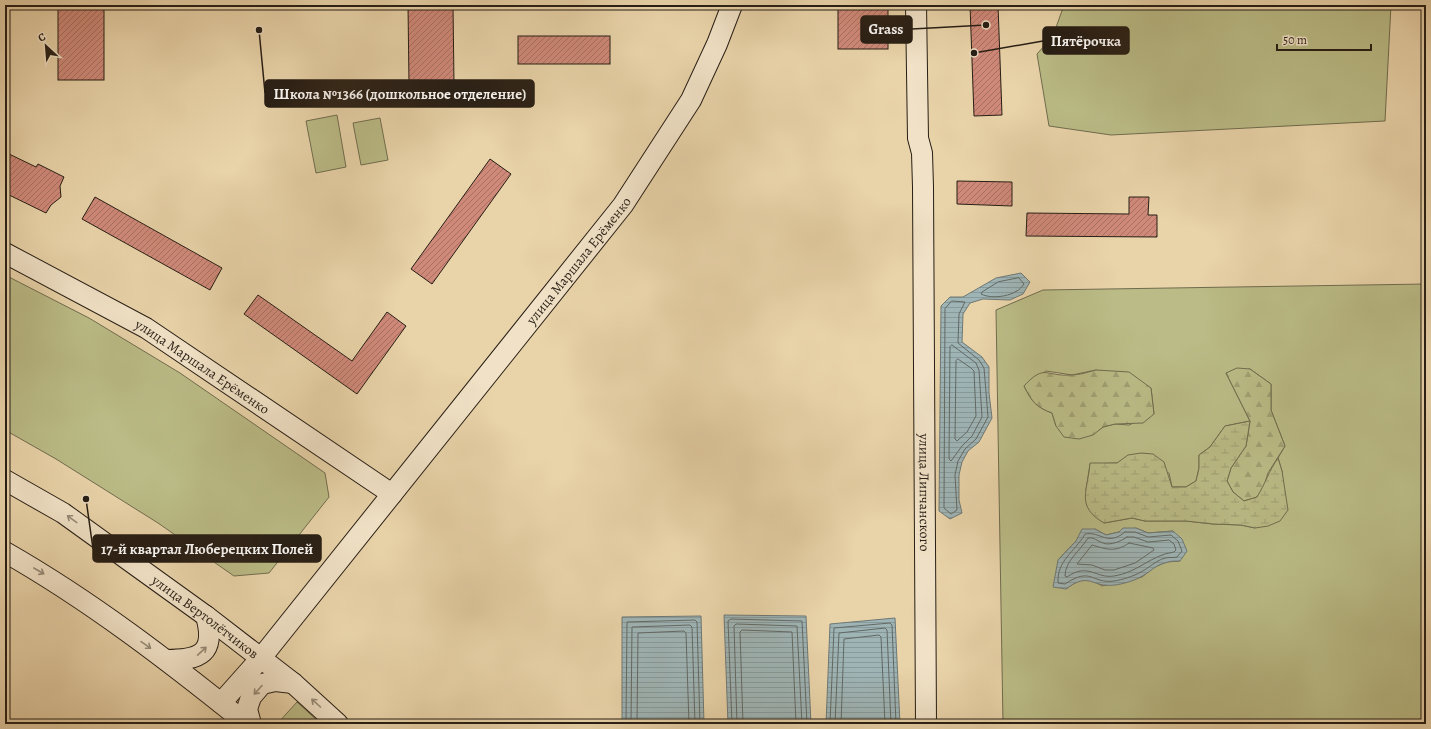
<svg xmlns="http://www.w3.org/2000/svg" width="1431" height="729" font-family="Alegreya,serif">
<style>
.grass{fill:#babb86;stroke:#706c4e;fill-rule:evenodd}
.forest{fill:url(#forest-firs);stroke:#706c4e}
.wetland{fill:url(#wetland-marsh);stroke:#706c4e}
.water{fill:url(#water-rules);stroke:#6e7875}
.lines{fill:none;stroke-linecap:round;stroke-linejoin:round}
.shore{stroke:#626965;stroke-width:1}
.building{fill:url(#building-hatch);stroke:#271e15}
.secondary-casing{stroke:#271e15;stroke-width:22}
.secondary{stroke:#f1e2c7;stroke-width:20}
.oneway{stroke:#968a77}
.labels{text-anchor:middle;stroke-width:3;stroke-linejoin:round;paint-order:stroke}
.street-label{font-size:14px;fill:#271e15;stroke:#f1e2c7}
.leader{fill:none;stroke:#271e15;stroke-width:1.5}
.callout-dot{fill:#271e15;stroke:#f1e2c7;stroke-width:1.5}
.callout{fill:#271e15;stroke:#271e15;stroke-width:1.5}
.callout-label{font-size:15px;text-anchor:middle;font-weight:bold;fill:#fff}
</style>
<defs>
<pattern id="forest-firs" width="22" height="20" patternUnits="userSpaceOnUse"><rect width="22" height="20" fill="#babb86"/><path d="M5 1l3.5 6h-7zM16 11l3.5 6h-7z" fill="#a0a073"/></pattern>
<pattern id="wetland-marsh" width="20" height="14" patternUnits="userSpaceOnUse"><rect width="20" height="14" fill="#babb86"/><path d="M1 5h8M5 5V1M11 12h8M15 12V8" fill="none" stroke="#a0a073"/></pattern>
<pattern id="water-rules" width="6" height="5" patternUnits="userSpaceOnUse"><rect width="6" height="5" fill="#9eb4b5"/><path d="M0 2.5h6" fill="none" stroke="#889a9b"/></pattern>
<pattern id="building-hatch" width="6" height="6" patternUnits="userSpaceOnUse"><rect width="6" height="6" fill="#cf8979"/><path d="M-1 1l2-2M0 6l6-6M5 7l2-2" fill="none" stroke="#a86f62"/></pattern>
</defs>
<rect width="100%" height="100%" fill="#e9d3a9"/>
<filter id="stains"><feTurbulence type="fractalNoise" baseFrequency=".005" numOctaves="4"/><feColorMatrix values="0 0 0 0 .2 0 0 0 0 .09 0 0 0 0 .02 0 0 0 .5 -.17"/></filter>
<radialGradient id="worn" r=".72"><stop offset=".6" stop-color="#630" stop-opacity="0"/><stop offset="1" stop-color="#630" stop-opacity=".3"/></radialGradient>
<!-- grass -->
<g class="grass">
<path d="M1064,5H1391L1385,121L1111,135L1049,126L1037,54L1053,36Z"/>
<path d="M337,115L346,167L316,173L306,121Z"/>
<path d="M380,118L388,160L361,165L353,123Z"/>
<path d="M5,275L89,318L180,373L325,473L329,497L269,573L234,576L158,523L56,459L5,430Z"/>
<path d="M1426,284V724H1003L996,310L1043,290ZM1250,369L1271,384V410L1285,446L1278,458L1282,471L1283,485L1255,528L1241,525L1213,524L1186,521H1145L1132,518L1104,523L1086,490L1090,464L1117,463L1169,473L1172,487H1186L1196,481L1199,468V455L1210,447L1225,426L1250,421L1226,373ZM1096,370L1151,388L1154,414L1129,425L1115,424L1103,427L1092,435L1056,426L1052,413C1036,407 1032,402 1024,386L1046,371L1072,375ZM1136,528L1148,533L1173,531L1180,561L1166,562L1153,568L1142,577L1102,586L1090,579L1077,581L1066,589L1058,560L1076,541L1095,529L1106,535Z"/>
<path d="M297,702L321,724H277Z"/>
</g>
<!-- forest -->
<g class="forest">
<path d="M1237,368L1250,369L1271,384V410L1285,446L1268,473L1264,486L1257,497L1244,501L1233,492L1227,481L1231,468L1246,446L1250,421L1226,373Z"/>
<path d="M1096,370L1129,372L1151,388L1154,414L1143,423L1115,424L1103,427L1093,435L1079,439L1064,437L1056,426L1052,413C1036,407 1032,402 1024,386C1045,363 1046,377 1071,375C1080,375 1088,372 1096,370Z"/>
</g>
<!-- wetland -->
<path class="wetland" d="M1250,421L1246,446L1231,468L1227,481L1233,492L1244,501L1257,497C1265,484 1269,471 1278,458L1282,471L1288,510L1280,521L1268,526L1255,528L1241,525L1213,524L1186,521H1145L1132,518L1104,523C1075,506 1088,491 1090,463H1117L1128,455L1141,453L1153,454L1164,462L1172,487H1186L1196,481L1199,468V455L1210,447L1225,426Z"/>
<!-- water -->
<g class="water">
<path d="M1021,273L1030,282L1023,294L1010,300L983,299L970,303L963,314L962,342L982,357L989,367V393L992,418L979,442L968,451L962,462L959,475V500L962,513L950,519L939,511L941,306L950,297H963L996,278Z"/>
<path d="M1123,528H1136L1148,533L1173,531L1182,539L1187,551L1180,561C1175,561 1169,561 1165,563C1156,565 1151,571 1144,575C1137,580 1123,584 1115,585C1091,588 1090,571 1066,589L1053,587L1058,560L1076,541L1082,529H1095L1106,535L1119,532Z"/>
<path d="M724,615L806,616L811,724H728Z"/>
<path d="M701,616L704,724H622V617Z"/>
<path d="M895,618L900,724H826L830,624Z"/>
</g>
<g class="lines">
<!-- shore -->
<g class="shore">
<path d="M1019,278L1024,284C1017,296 993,300 981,294L982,292L998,282Z"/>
<path d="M952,301L965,302L959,314L958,343L979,360L984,368L988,417L976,439L965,449L958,461L955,475L957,510L951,514L944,508L945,309Z"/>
<path d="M952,345L976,363L979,370L982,417L972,436L962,446L951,461L949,459L950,347Z"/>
<path d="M958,359L971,368L974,371L976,416L967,432L957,441L955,439L956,361Z"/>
<path d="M1125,532H1135L1148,537L1171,535L1178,541L1182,551L1177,557C1173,558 1169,557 1165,558C1155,561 1149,568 1141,572C1134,576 1122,580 1114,581C1091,584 1092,566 1065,584L1058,583C1057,560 1074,553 1085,534C1101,531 1107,547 1125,532Z"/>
<path d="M1127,537H1134L1148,542L1169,540L1174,544L1176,550L1174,552C1151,555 1137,573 1114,576C1096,579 1088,562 1067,577L1065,576C1065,561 1080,551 1088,538C1094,537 1097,541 1103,543C1110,546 1122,541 1127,537Z"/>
<path d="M1129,543L1153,548L1154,550L1135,563L1114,570H1105L1092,565L1077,564L1092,545C1106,549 1115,553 1129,543Z"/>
<path d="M626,724L627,622L695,620L697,622L700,724"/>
<path d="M631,724L632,627L690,625L692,627L695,724"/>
<path d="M637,724L638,633L684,631L686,633L689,724"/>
<path d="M732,724L728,621L731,619L802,621L807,724"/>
<path d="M737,724L734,626L736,624L797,626L802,724"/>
<path d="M743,724L740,632L742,630L792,632L796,724"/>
<path d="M830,724L834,628L890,623L892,625L896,724"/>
<path d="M835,724L839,633L885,628L887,630L891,724"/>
<path d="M841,724L844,639L879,635L881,637L885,724"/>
</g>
</g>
<!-- building -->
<g class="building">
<rect x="58" y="5" width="46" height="75"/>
<path d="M408,5H453L454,85H409Z"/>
<rect x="838" y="5" width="50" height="44"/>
<path d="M970,5H998L1002,115L974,116Z"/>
<rect x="518" y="36" width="92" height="28"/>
<path d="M5,152L36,167L38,164L64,177L60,186L61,197L51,205L46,213L5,193Z"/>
<path d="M490,159L511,174L432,284L411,269Z"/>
<path d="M957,181L1012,182V206L957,204Z"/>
<path d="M95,197L222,268L210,290L82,219Z"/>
<path d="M1129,197H1149L1148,215H1157V237L1026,236L1027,213L1129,214Z"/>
<path d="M258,295L352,361L387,312L406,326L357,394L244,314Z"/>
</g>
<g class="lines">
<defs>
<g id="secondary">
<path id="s1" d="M916,5L918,138L922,153L923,187L926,724"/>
<path id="s2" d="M5,253L146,328L392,494"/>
<path id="s3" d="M5,480L63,513L206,616L293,683L338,724"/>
<path d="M5,552C91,601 170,662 247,724"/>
<path d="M166,660C201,660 216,653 206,616"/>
<path id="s4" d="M221,703L261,658L623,205L691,100L717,44L732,5"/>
<path d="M251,724L247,709L251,697L262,684L275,681L293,683"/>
</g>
</defs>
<!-- secondary casing -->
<use href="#secondary" class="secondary-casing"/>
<!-- secondary -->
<use href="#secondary" class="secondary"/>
</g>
<!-- one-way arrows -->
<defs><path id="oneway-shaft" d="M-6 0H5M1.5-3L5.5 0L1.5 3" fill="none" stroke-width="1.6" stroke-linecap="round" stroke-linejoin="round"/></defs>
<g class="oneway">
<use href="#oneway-shaft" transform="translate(72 519) rotate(-144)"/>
<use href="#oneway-shaft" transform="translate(39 571) rotate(30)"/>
<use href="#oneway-shaft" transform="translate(146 645) rotate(35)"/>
<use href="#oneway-shaft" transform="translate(202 651) rotate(-43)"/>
<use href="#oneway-shaft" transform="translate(258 690) rotate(132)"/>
<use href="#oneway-shaft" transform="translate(316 703) rotate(-138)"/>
</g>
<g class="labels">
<!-- street labels -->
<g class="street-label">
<text dy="5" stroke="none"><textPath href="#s4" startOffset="569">улица Маршала Ерёменко</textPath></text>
<text dy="5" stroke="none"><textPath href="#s2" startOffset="228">улица Маршала Ерёменко</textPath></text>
<text dy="5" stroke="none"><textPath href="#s1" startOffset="488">улица Липчанского</textPath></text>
<text dy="5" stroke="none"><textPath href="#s3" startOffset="243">улица Вертолётчиков</textPath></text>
</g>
</g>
<!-- callouts -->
<path class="leader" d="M986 25L912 29M974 53L1043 41M259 30L265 93M86 499L93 549"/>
<g class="callout-dot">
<circle cx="986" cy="25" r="4"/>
<circle cx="974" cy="53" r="4"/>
<circle cx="259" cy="30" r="4"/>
<circle cx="86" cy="499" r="4"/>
</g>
<g class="callout">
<rect x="861" y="16" width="51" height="27" rx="4"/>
<rect x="1043" y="27" width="86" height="27" rx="4"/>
<rect x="265" y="80" width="269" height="27" rx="4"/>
<rect x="93" y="535" width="228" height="27" rx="4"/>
</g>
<g class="callout-label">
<text x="886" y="34">Grass</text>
<text x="1086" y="46">Пятёрочка</text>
<text x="400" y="99">Школа №1366 (дошкольное отделение)</text>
<text x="207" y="554">17-й квартал Люберецких Полей</text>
</g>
<!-- margin -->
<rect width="1431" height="729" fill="none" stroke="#e9d3a9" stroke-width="20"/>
<rect x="6" y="6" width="1419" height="717" fill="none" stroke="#271e15" stroke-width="2"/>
<rect x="10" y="10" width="1411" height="709" fill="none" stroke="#271e15"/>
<!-- north arrow -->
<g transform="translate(46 46) rotate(334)" stroke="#f1e2c7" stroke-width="3" paint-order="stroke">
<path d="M0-3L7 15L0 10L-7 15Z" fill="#271e15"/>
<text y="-6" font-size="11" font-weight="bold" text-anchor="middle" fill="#271e15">С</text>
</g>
<!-- scale -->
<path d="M1277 44v6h94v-6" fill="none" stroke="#271e15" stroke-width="2"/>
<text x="1283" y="44" font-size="12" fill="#271e15" stroke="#f1e2c7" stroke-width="3" paint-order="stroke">50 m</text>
<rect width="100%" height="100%" filter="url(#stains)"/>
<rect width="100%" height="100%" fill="url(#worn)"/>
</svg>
